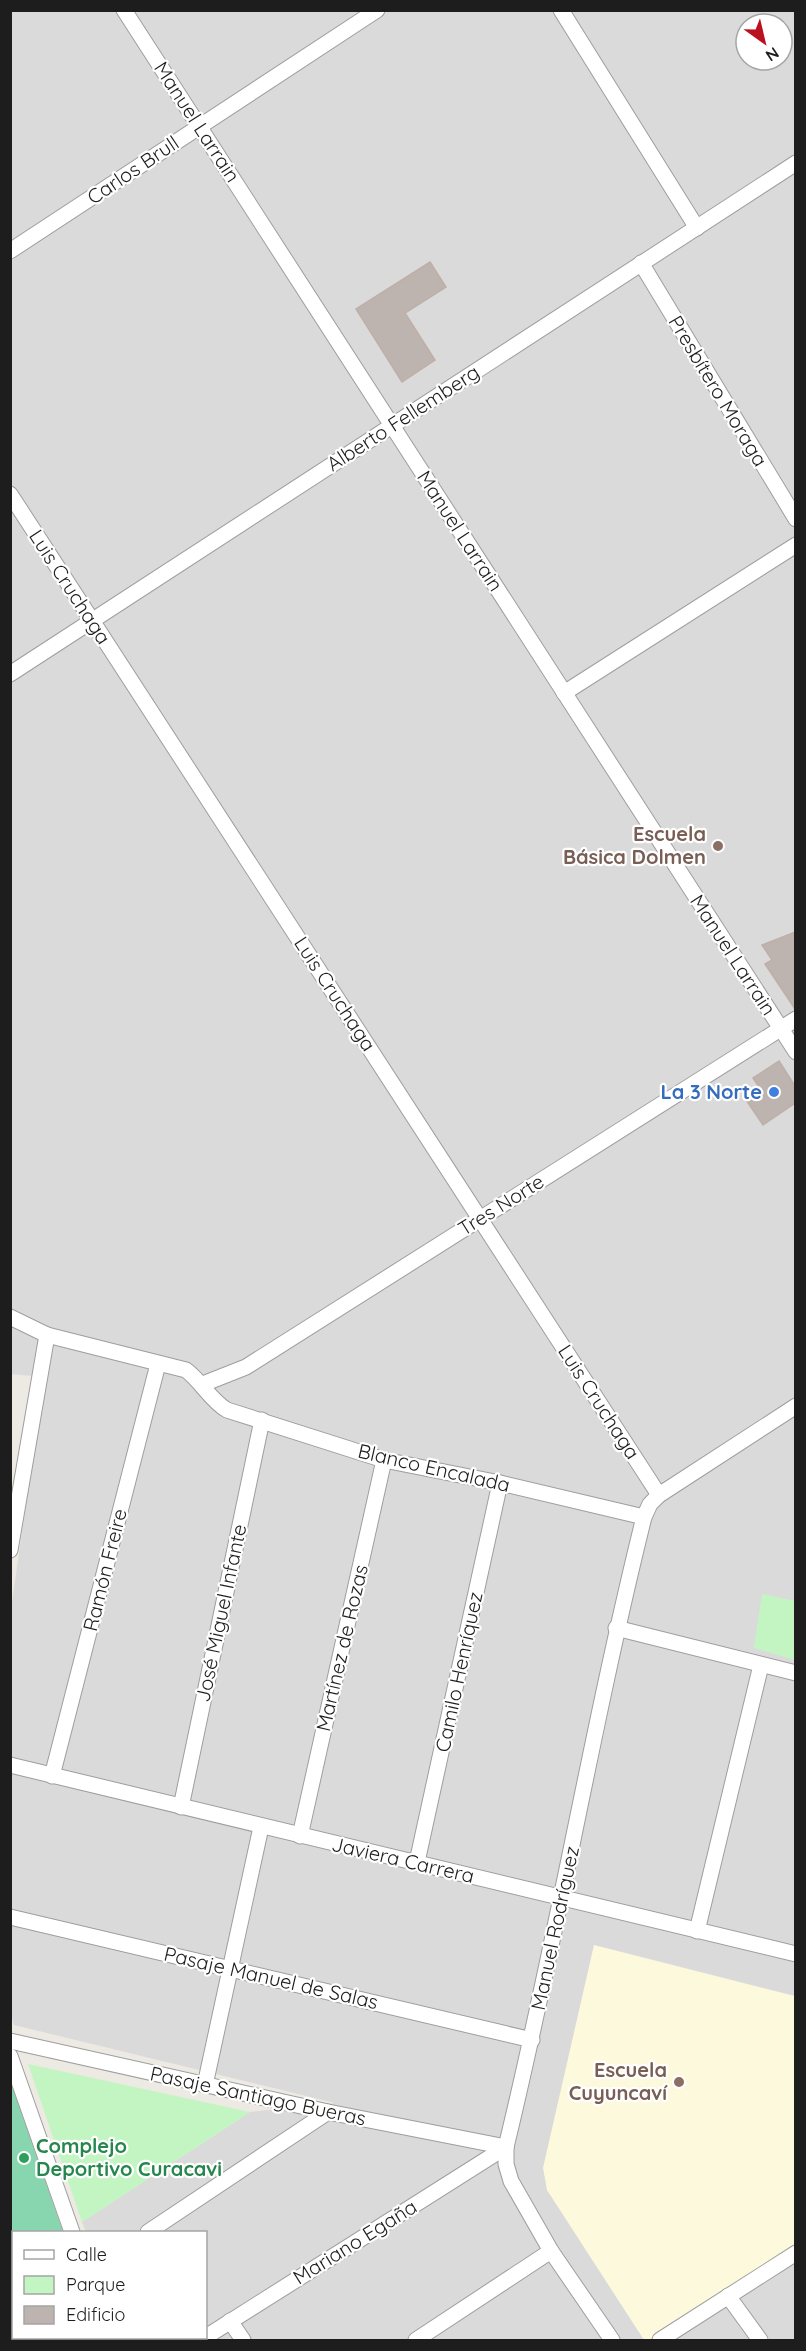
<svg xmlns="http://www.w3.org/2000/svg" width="806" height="2351" font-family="Quicksand,sans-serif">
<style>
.residential{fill:#dbdada;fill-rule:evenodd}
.education{fill:#fcf9dd}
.park{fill:#c3f5c3}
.pitch{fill:#87d6b0}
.building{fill:#bdb4b0;stroke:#beafa7;stroke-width:1.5}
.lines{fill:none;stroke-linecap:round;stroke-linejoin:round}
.minor-casing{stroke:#9e9e9e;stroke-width:17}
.minor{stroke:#fff;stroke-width:15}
.education-dot{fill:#8d6e63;stroke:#fff;stroke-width:2}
.shop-dot{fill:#3f7fe0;stroke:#fff;stroke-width:2}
.leisure-dot{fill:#2e9e5b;stroke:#fff;stroke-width:2}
.labels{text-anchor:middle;stroke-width:4.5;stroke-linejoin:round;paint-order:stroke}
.street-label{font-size:20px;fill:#1d1d1d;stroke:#fff}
.education-label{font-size:20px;font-weight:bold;fill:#785e54;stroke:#fff;text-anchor:end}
.shop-label{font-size:20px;font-weight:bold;fill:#366cbe;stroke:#fff;text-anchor:end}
.leisure-label{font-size:20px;font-weight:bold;fill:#27864d;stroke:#fff;text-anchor:start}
</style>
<rect width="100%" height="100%" fill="#ede9e3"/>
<!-- residential -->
<path class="residential" d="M10,11H795V2340H111V2338H206V2232H86L82,2222L250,2112L335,2103L14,2025L11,2014L10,1616L44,1377L10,1374ZM746,24H782V60H746Z"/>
<!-- education -->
<path class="education" d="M594,1945L795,1996V2248L656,2340H644L547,2190L543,2168Z"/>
<!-- park -->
<g class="park">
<path d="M762,1594L795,1601V1660L754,1648Z"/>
<path d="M28,2064L250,2112L82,2222Z"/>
</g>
<!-- pitch -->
<path class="pitch" d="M11,2083L63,2232H14V2338H86L87,2340H11Z"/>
<!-- building -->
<g class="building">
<path d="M430,262L446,287L405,313L435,360L402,382L356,309Z"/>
<path d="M795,932V1009L765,964L772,960L762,945Z"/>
<path d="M779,1061L795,1086V1103L763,1125L744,1097L759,1087L753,1078Z"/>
</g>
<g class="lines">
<defs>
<g id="minor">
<path d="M124,10L796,1052"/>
<path d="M561,10L697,228"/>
<path d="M10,251L377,10"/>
<path d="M641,263L796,519"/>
<path d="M10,494L659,1495"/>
<path d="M10,674L796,163"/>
<path d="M564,693L796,545"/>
<path d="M10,1317L47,1335L186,1370C202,1382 210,1400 227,1410L384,1460L500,1483L644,1517"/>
<path d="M203,1384L246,1367L796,1019"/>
<path d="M10,1550L47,1335"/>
<path d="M616,1628L796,1673"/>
<path d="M10,1765L796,1954"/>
<path d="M52,1776L158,1364"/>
<path d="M181,1807L262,1420"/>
<path d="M300,1836L384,1460"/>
<path d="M417,1862L500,1483"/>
<path d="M10,1917L532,2040"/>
<path d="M697,1931L761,1665"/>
<path d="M10,2041L328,2112L506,2147"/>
<path d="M10,2056L72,2232"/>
<path d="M205,2085L261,1827"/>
<path d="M148,2232L328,2112"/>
<path d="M728,2296L760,2340"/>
<path d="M230,2321L243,2340"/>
<path d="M99,2338V2340"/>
<path d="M201,2340L506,2147"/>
<path d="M416,2340L551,2251"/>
<path d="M612,2340L551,2251L511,2181L506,2164V2147C557,1938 592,1726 644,1517L650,1504L659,1495L796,1406"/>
<path d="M660,2340L796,2253"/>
</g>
</defs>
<!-- minor casing -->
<use href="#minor" class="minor-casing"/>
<!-- minor -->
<use href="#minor" class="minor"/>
</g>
<!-- markers -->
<g class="education-dot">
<circle cx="718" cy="846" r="6"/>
<circle cx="679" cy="2082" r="6"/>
</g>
<circle class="shop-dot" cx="774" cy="1092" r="6"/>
<circle class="leisure-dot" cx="24" cy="2158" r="6"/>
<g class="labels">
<!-- street labels -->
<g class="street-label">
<text transform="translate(197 122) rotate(57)" y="7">Manuel Larrain</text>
<text transform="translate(133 170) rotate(-34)" y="7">Carlos Brull</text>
<text transform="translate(718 391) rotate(59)" y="7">Presbítero Moraga</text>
<text transform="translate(403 418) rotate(-33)" y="7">Alberto Fellemberg</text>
<text transform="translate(460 531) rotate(57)" y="7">Manuel Larrain</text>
<text transform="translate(70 587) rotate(57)" y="7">Luis Cruchaga</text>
<text transform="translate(733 955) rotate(57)" y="7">Manuel Larrain</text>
<text transform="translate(335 994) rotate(57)" y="7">Luis Cruchaga</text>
<text transform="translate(501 1205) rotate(-32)" y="7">Tres Norte</text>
<text transform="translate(599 1402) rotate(57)" y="7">Luis Cruchaga</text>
<text transform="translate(434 1468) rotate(13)" y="7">Blanco Encalada</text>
<text transform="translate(105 1570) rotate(-76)" y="7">Ramón Freire</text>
<text transform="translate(221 1613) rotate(-78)" y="7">José Miguel Infante</text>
<text transform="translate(342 1648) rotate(-77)" y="7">Martínez de Rozas</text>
<text transform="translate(459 1672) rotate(-78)" y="7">Camilo Henríquez</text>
<text transform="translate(403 1860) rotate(13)" y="7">Javiera Carrera</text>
<text transform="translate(555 1928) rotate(-78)" y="7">Manuel Rodríguez</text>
<text transform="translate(271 1978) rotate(13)" y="7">Pasaje Manuel de Salas</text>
<text transform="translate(258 2096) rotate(12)" y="7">Pasaje Santiago Bueras</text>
<text transform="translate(355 2242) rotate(-32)" y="7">Mariano Egaña</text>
</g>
<!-- education labels -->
<g class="education-label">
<text x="706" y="841">Escuela<tspan x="706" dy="23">Básica Dolmen</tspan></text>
<text x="667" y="2077">Escuela<tspan x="667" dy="23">Cuyuncaví</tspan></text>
</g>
<!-- shop labels -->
<g class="shop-label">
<text x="762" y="1099">La 3 Norte</text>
</g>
<!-- leisure labels -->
<g class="leisure-label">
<text x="36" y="2153">Complejo<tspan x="36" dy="23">Deportivo Curacavi</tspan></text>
</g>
</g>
<!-- border -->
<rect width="806" height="2351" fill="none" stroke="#1d1d1d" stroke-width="24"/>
<!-- legend -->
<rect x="12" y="2231" width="195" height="108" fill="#ffffff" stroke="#a5a5a5" stroke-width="1.5"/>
<rect x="24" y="2250" width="30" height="9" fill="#ffffff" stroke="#a5a5a5" stroke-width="1.5"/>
<text x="66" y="2261" font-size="18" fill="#1d1d1d">Calle</text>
<rect x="24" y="2276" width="30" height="18" fill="#c3f5c3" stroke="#a5a5a5" stroke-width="1.5"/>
<text x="66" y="2291" font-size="18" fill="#1d1d1d">Parque</text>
<rect x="24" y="2306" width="30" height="18" fill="#bdb4b0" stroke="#a5a5a5" stroke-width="1.5"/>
<text x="66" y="2321" font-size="18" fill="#1d1d1d">Edificio</text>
<!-- north arrow -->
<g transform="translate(764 42) rotate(146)"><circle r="28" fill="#ffffff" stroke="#a5a5a5" stroke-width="1.5"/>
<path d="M0-4.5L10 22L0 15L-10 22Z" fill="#ba101f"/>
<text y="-9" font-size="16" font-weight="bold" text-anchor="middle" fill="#1d1d1d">N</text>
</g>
</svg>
